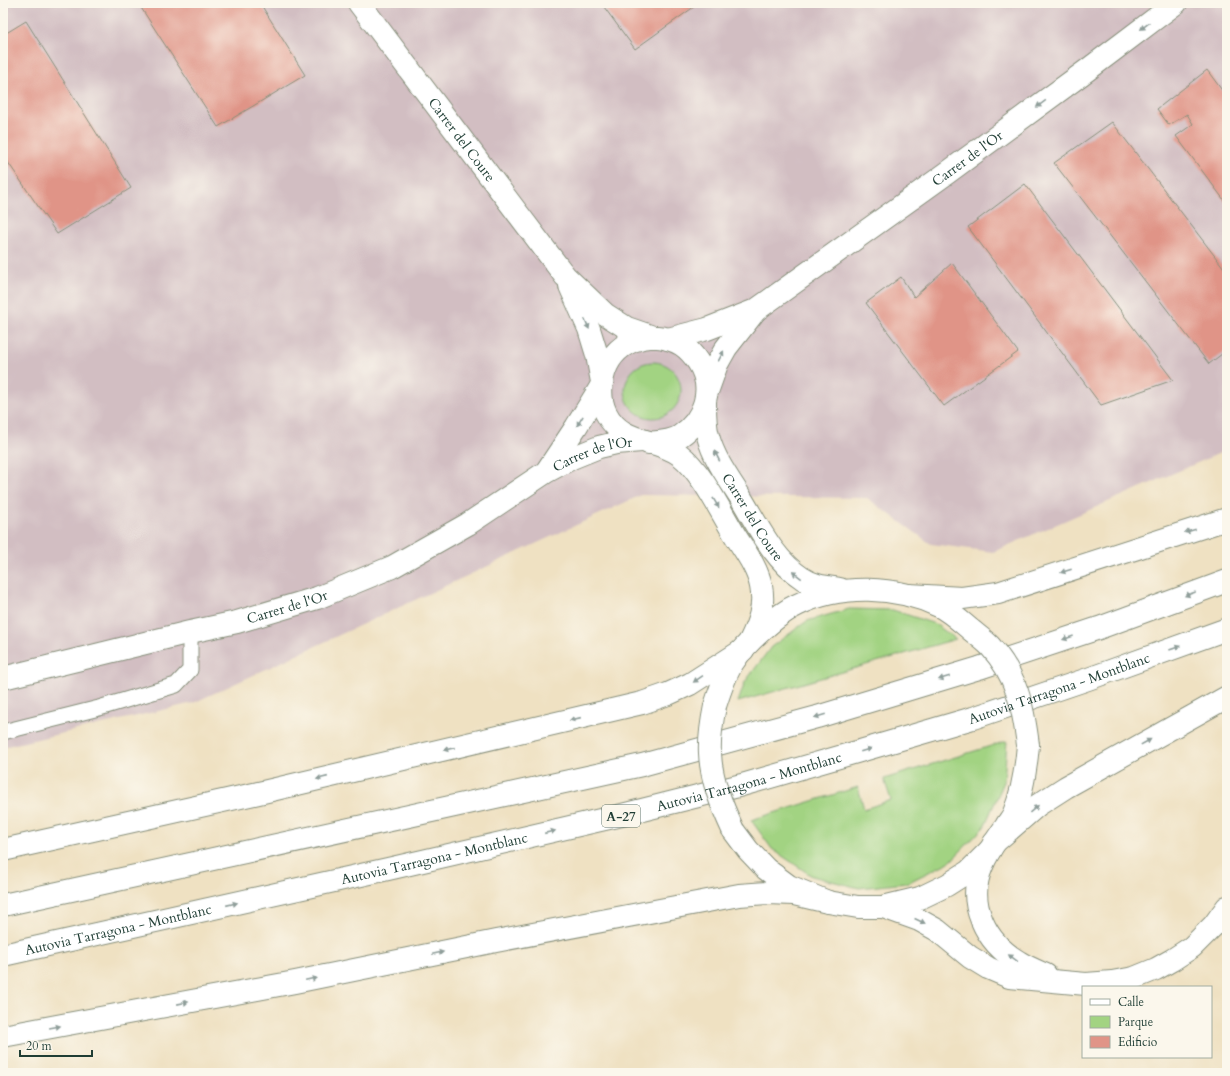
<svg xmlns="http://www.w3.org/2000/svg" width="1230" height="1076" font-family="Cardo,serif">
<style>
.industrial{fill:#d2bec2}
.green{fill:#a2d382;stroke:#60885b}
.building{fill:#e09487}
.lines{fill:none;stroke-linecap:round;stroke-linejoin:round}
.lane-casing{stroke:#878f7b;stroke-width:17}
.street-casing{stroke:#878f7b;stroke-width:24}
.secondary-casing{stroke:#878f7b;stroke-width:24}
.highway-casing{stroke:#878f7b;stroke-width:24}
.lane{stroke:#fff;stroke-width:15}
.street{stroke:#fff;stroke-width:22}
.secondary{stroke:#fff;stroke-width:22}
.highway{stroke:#fff;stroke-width:22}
.secondary-bridge-casing{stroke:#878f7b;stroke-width:24;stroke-linecap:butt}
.secondary-bridge{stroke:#fff;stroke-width:22}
.oneway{fill:#8f9e9a}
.labels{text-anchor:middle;stroke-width:3.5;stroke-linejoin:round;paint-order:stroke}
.shield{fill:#fbf7ec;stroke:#61756b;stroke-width:1}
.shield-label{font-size:13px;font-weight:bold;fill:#1f3d34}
.street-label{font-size:14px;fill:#1f3d34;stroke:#fbf7ec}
</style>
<rect width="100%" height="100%" fill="#fbf7ec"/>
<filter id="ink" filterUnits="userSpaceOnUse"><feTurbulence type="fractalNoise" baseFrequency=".025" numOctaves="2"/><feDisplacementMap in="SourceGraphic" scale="8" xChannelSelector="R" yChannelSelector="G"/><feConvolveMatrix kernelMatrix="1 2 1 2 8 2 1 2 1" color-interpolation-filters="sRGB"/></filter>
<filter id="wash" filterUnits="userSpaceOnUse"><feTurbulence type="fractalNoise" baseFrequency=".012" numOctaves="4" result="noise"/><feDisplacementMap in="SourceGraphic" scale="16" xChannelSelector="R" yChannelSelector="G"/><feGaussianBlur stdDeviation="0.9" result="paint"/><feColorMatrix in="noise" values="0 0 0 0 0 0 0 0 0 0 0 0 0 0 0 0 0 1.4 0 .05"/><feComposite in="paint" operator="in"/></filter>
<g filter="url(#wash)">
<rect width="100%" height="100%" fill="#efe1c2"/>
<!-- industrial -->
<path class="industrial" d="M3,3H1227V450L993,552L931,544L867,498L641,495L193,703L3,747Z"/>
<!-- green -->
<g class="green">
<circle cx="653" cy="390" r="28"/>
<path d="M849,609L893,610L935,624L956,639L738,702L745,682L771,647L807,621Z"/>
<path d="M1007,741L1004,782L984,827L951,861L907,883L859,888L812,876L772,849L751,820L858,787L864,809L891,800L884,779Z"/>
</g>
<g id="blocks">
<!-- building -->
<g class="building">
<path d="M138,3H260L305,75L218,127Z"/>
<path d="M601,3H698V4L635,49Z"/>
<path d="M26,21L131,188L57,234L3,155V35Z"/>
<path d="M1207,70L1227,97V204L1176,136L1193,124L1187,114L1169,125L1157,109Z"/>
<path d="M1112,122L1227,272V350L1209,364L1054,163Z"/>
<path d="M1025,184L1173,380L1101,405L968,227Z"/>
<path d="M952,263L1018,352L944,406L866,303L901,277L914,297Z"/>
</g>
</g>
</g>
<g filter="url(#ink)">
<use href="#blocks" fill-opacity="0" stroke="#878f7b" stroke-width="1"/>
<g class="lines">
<defs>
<path id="lane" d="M3,732L99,708L176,685L190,670V632"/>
<g id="street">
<path id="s1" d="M668,339L707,329L756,310L947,173L1090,68L1176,3"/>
<path d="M707,392L717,364L726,348L755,311"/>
<path d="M548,469L576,427L600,388"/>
<path id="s2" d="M3,678L190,632L237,622L317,598L392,567L468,524L546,472L572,458L599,447L616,443L642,441"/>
</g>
<g id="secondary">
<path id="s3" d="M359,3L565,276L605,314L627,328L653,337"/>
<path d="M570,286L589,329L597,355L602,382"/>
<path id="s4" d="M705,403C705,415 705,425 708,436C714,459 729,479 741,498C758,526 774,560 802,578C813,586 827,587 840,589"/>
<path d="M648,443C658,442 671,442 680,436C705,419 715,388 698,362C694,356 688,349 682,345C650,326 611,342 603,377C600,390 600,401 606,413C622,445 655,437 680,455C700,470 720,510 733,532C743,549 757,566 761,586C765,607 759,622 750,641"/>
<path d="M715,706C720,691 725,674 734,661C741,650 751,640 760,632C771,622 784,611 797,605C841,583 896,586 939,606C951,612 961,622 971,630"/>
<path d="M1028,745C1026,768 1023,791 1014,813C1012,818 1008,822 1006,826C997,839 988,851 982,866C966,903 985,942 1019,962C1027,967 1037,971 1046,975"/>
<path d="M733,830L748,850L766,869L789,886L828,902L858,907H883L920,898L947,885L969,871L990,850"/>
<path d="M883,907L919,920L937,930L970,957L988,968L1009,977L1086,984L1112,982L1134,978L1156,969L1172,960L1192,947L1214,925L1227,907"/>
</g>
<g id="highway">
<path d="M909,595L962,598L998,593L1227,519"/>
<path d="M994,843L1038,805L1066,787L1227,697"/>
<path d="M3,850L263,792L642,703L668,694L690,684L743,650"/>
<path d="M3,905L642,765L817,717L979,668L1099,628L1227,581"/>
<path id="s5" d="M3,955L388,869L622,815L742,785L860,751L973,718L1088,679L1227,629"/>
<path d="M3,1036L295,982L496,941L739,895L767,893L794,894L828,902"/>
</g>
</defs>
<!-- lane casing -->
<use href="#lane" class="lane-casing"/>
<!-- street casing -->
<use href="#street" class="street-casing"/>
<!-- secondary casing -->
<use href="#secondary" class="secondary-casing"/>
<!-- highway casing -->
<use href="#highway" class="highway-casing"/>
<!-- lane -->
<use href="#lane" class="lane"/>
<!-- street -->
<use href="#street" class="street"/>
<!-- secondary -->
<use href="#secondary" class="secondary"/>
<!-- highway -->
<use href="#highway" class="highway"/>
<defs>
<g id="secondary-bridge">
<path d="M971,630C977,635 984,640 990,646C1017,676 1023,706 1028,745"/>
<path d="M715,706C712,721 709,737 710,753C711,780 722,806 733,830"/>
</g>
</defs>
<!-- secondary-bridge casing -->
<use href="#secondary-bridge" class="secondary-bridge-casing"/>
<!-- secondary-bridge -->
<use href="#secondary-bridge" class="secondary-bridge"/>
</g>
<!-- one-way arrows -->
<defs><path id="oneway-solid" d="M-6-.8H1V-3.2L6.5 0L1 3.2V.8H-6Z"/></defs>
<g class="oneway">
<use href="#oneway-solid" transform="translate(1145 26) rotate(143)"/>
<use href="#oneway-solid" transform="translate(1041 104) rotate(144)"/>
<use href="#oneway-solid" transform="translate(587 324) rotate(67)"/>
<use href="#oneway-solid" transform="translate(721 356) rotate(-62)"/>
<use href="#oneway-solid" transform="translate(580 421) rotate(121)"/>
<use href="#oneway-solid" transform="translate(717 456) rotate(-117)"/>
<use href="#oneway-solid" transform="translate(716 503) rotate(59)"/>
<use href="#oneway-solid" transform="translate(1190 531) rotate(162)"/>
<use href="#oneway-solid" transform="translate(1066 571) rotate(162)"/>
<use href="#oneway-solid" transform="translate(797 575) rotate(-142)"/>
<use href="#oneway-solid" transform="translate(1190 594) rotate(160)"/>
<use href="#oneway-solid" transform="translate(1068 638) rotate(161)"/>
<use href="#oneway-solid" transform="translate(1175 648) rotate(-20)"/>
<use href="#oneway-solid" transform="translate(944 678) rotate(163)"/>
<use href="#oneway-solid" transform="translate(698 679) rotate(146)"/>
<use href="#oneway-solid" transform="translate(820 716) rotate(164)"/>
<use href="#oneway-solid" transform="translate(575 719) rotate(167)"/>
<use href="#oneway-solid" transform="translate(1146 742) rotate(-29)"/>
<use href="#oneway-solid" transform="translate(449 749) rotate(167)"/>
<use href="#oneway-solid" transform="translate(866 750) rotate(-17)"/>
<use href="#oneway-solid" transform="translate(322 778) rotate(167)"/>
<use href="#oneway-solid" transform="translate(1034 809) rotate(-40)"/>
<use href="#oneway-solid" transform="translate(550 832) rotate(-13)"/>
<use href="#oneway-solid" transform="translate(232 904) rotate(-13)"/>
<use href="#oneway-solid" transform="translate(920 921) rotate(25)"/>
<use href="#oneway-solid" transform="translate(438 953) rotate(-12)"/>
<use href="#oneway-solid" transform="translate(1013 958) rotate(-144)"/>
<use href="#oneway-solid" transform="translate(311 979) rotate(-12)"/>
<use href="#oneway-solid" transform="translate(183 1003) rotate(-11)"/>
<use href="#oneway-solid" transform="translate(55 1027) rotate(-10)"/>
</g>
</g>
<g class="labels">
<!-- shield labels -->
<rect class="shield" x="602" y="805" width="38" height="22" rx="3"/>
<g class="shield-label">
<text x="621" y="821">A-27</text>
</g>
<!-- street labels -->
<g class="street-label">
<text dy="5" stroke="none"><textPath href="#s3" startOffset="171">Carrer del Coure</textPath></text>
<text dy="5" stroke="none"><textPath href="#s1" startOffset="353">Carrer de l'Or</textPath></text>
<text dy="5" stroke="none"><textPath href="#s2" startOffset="637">Carrer de l'Or</textPath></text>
<text dy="5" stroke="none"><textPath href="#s4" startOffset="126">Carrer del Coure</textPath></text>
<text dy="5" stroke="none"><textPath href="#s2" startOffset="293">Carrer de l'Or</textPath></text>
<text dy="5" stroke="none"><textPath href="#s5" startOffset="1090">Autovia Tarragona - Montblanc</textPath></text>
<text dy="5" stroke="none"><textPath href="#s5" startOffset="766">Autovia Tarragona - Montblanc</textPath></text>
<text dy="5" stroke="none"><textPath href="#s5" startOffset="442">Autovia Tarragona - Montblanc</textPath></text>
<text dy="5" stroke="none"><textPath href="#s5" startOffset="118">Autovia Tarragona - Montblanc</textPath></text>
</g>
</g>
<!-- margin -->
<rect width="1230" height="1076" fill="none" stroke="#fbf7ec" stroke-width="16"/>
<!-- legend -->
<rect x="1082" y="986" width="130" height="72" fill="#fbf7ec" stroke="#a3ada2"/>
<rect x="1090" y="999" width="20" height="6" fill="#ffffff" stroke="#a3ada2"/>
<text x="1118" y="1006" font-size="12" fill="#1f3d34">Calle</text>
<rect x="1090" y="1016" width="20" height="12" fill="#a2d382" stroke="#a3ada2"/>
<text x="1118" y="1026" font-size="12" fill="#1f3d34">Parque</text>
<rect x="1090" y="1036" width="20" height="12" fill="#e09487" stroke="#a3ada2"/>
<text x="1118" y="1046" font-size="12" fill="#1f3d34">Edificio</text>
<!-- scale -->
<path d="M20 1050v6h72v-6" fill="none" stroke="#1f3d34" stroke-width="2"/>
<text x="26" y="1050" font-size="12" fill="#1f3d34" stroke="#fbf7ec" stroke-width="3" paint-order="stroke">20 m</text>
</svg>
